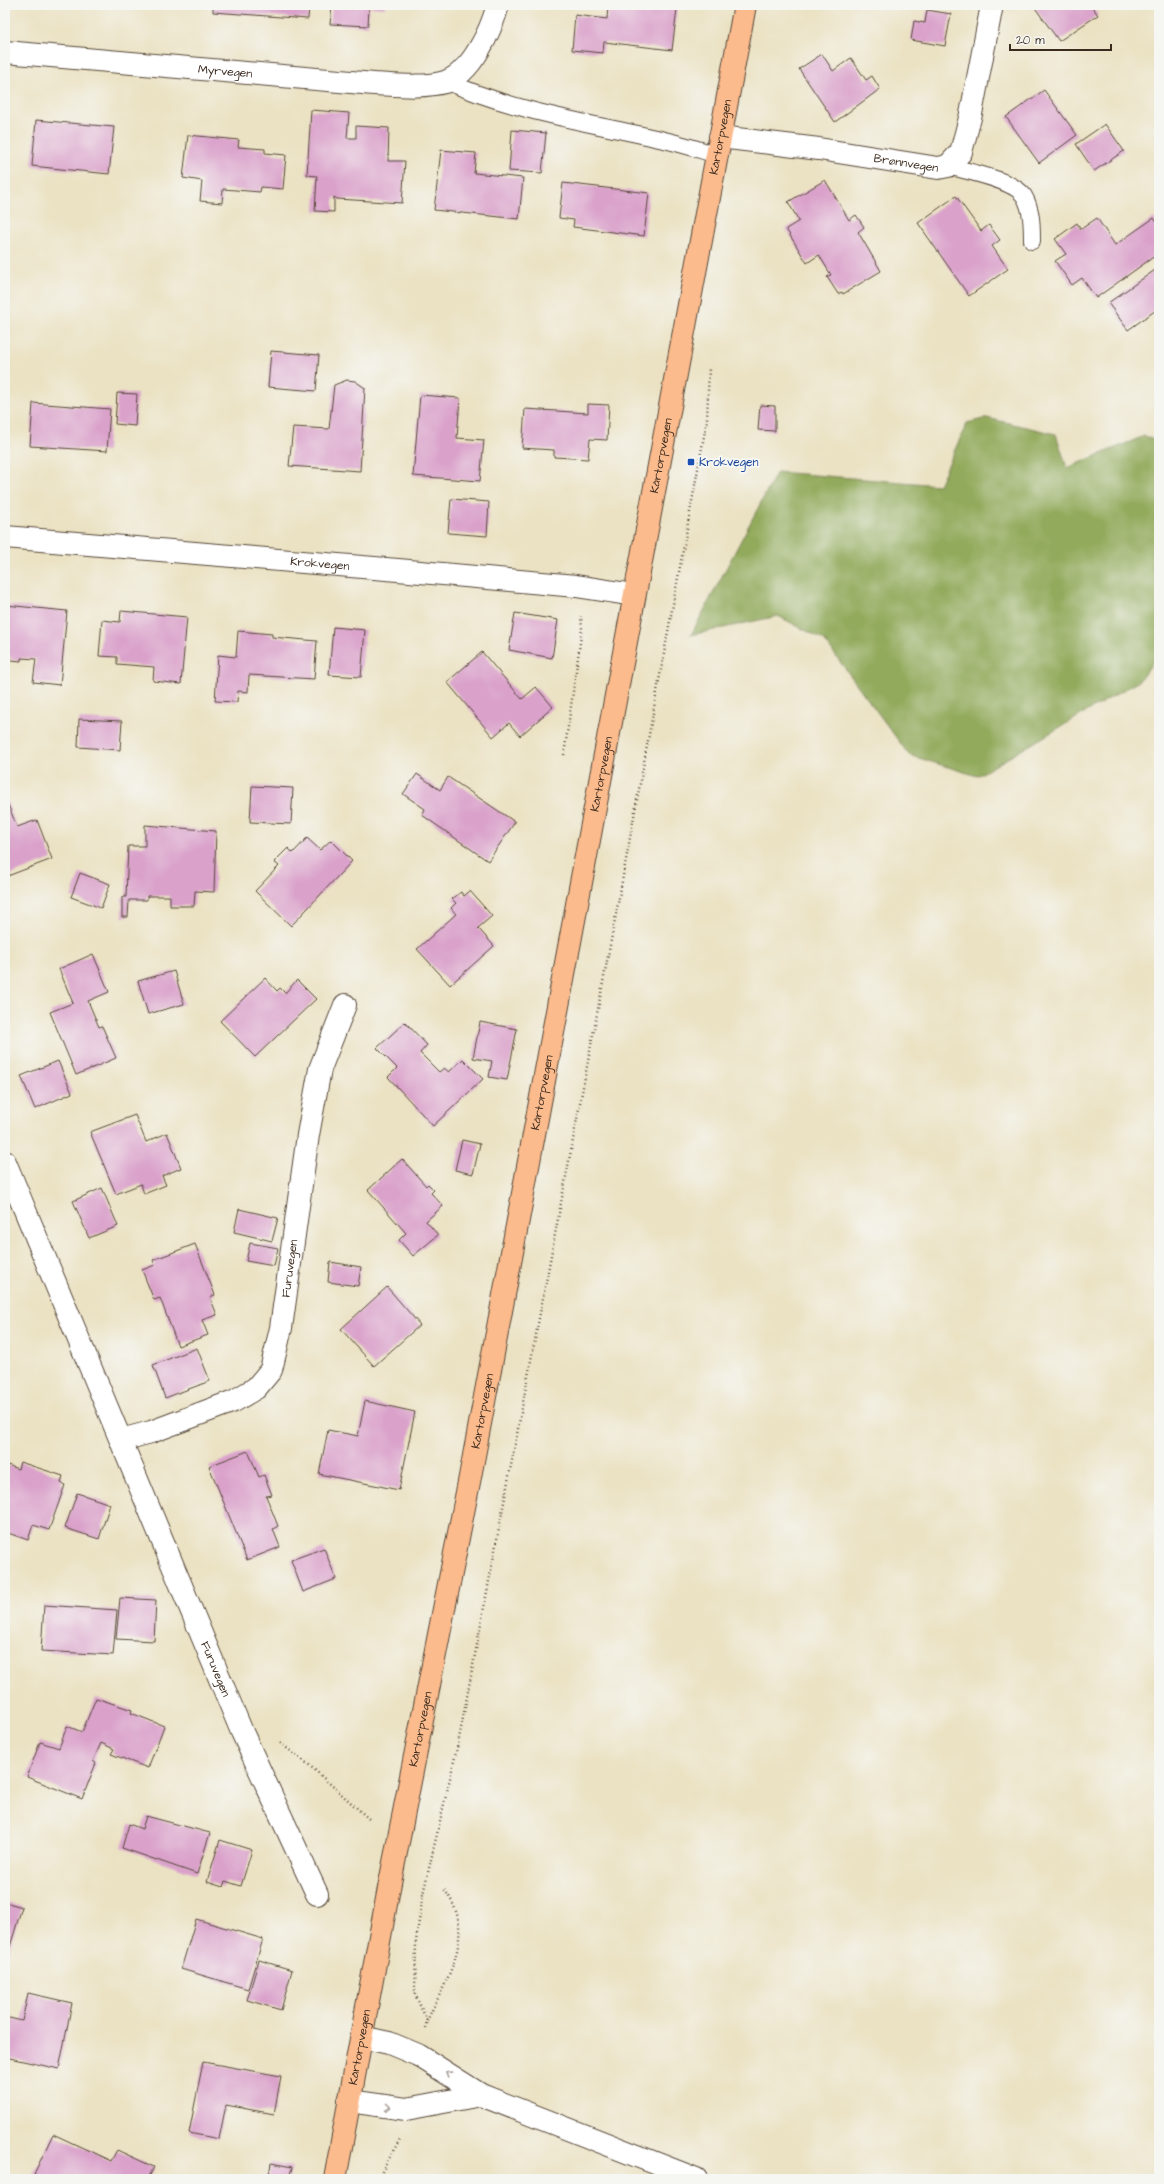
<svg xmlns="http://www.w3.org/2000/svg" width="1164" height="2184" font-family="'Architects Daughter',sans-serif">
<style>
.forest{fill:#92aa5c;stroke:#666a3d}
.building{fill:#daa2cb}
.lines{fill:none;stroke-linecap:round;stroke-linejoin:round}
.service-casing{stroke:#554637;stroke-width:18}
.minor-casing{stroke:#554637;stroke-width:24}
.primary-casing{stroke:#554637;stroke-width:24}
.path{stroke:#554637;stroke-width:2.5;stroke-dasharray:1 3;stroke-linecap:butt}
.service{stroke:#fff;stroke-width:16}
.minor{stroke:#fff;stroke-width:22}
.primary{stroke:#fbbb8d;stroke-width:22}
.oneway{stroke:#a79f9a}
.transit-dot{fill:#1a4fb4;stroke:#f6f6f2;stroke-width:1.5}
.labels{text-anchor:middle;stroke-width:4;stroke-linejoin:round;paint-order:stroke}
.street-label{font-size:12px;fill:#3b2a1e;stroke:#f6f6f2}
.transit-label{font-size:12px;fill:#164399;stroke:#f6f6f2;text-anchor:start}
</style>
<rect width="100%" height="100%" fill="#f6f6f2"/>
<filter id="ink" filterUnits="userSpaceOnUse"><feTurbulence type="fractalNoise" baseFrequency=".025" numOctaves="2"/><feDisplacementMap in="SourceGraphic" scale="8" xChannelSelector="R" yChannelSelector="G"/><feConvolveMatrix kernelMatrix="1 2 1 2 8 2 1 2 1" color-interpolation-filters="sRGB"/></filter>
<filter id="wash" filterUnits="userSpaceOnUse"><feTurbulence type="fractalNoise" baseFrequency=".012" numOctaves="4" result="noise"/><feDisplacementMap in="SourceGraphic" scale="16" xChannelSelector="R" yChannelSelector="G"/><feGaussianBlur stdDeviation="0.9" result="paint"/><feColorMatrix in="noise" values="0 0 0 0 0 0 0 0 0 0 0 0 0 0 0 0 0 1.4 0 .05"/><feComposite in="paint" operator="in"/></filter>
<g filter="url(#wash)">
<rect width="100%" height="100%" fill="#ebe2c3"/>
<!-- forest -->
<path class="forest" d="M987,418L1056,434L1067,468L1144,436L1159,442V654L1139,681L977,776L909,755L824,640L778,616L691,635L777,472L939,485L967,423Z"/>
<g id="blocks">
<!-- building -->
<g class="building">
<path d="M213,5H309L308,19L213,12Z"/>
<path d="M332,5H385V8L369,7L368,26L330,24Z"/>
<path d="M608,5H641L677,9L672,50L604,42L603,53L572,50L575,15L607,19Z"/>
<path d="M1033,5H1091L1098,15L1059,41Z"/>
<path d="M927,10L951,14L945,46L911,40L914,21L925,23Z"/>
<path d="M822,54L833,71L851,58L866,80L872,76L880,89L835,122L799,69Z"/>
<path d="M1044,90L1077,135L1039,163L1006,117Z"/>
<path d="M311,110L349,113L347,138H356V126L389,128L388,161H405L402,203L337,199L334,197V212L315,211L317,176L307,175Z"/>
<path d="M36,120L114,127L109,174L32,166Z"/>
<path d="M1105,124L1124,151L1094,171L1076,144Z"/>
<path d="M512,130L546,133L542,173L509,171Z"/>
<path d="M188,135L239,140L238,147L265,149V153L286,155L283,189L261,187L260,192L223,189L222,203L200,201L202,181L183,178Z"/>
<path d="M441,150L476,153L474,173L523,178L519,219L434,210Z"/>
<path d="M825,180L849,220L856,215L864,227L858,232L881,271L843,294L842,292L838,294L827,277L831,275L819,255L807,263L786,229L799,221L788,202Z"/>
<path d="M563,183L649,193L644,236L573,227L574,220L559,218Z"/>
<path d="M956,196L981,231L989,225L1000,240L992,246L1008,269L969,296L918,223Z"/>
<path d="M1097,218L1115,245L1154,218L1159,226V253L1096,298L1082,278L1072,285L1055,261L1066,254L1055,239L1077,223L1081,229Z"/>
<path d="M1155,270L1159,276V291L1154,295L1159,302V308L1128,330L1108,303Z"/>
<path d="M271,351L319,355L316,391L268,387Z"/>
<path d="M347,380L355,381L365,388L360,471L289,466L293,427L329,429L334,385Z"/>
<path d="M117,393L137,394L135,426L115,424Z"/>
<path d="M420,395L460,398L457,438L484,440L480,481L413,476Z"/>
<path d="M33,403L110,409L107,451L30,446Z"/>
<path d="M588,404L609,405L607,440L590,439L588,459L554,457V450L522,448L525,409L588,413Z"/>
<path d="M760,405L775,406V431L758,430Z"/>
<path d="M451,499L489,502L487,536L448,533Z"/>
<path d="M5,605L67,611L60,685L33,682L36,659L21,658V661L11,660V657H5Z"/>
<path d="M121,611L187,617L181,684L153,681L154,667L117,664V657L99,656L102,620L120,622Z"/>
<path d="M515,613L558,620L552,658L509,650Z"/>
<path d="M333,627L365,630L361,677L329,675Z"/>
<path d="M238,631L272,634V637L317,641L314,679L249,675L248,692L238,691L237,702L215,701L218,655L236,657Z"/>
<path d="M482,652L522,699L536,687L553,707L520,736L509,723L493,737L447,682Z"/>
<path d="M79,719L122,721L120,750L78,747Z"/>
<path d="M417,774L440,790L448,777L515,822L488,861L422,815L425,809L403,794Z"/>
<path d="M252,786L293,788L291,824L250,822Z"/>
<path d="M5,797L17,827L37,820L52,859L5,877Z"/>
<path d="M145,825L216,831L214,892L195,891L194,906H170V896H147V900H129L128,917H122V897H126L128,846H145Z"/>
<path d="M307,838L320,850L331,840L352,861L291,926L255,891L279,866L274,862L288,848L293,853Z"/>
<path d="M80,873L110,884L101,908L71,897Z"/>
<path d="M470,891L492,916L478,928L494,946L450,985L417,949L456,914L451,908L456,903L452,899L461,892L464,896Z"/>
<path d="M93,954L109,992L88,1001L99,1027L102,1026L116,1058L76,1075L50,1012L73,1003L59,969Z"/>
<path d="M174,971L184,1004L148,1014L138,981Z"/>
<path d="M265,978L277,991L280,988L285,993L297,980L316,999L255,1057L220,1021Z"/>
<path d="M405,1022L427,1045L420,1053L439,1072L444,1068L449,1072L463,1059L483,1079L433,1126L388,1077L397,1068L377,1048Z"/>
<path d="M480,1022L517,1029L507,1080L489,1077L492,1061L473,1058Z"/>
<path d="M58,1061L72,1093L35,1109L21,1076Z"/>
<path d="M135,1115L146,1142L167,1133L181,1168L162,1176L166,1185L144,1194L141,1184L116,1194L90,1132Z"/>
<path d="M462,1140L480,1144L473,1174L455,1170Z"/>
<path d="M402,1159L426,1186L428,1184L434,1190L431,1193L443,1206L426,1221L438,1235L413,1256L399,1240L406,1233L368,1190Z"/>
<path d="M102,1188L118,1226L89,1238L73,1201Z"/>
<path d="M239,1209L278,1218L272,1241L234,1232Z"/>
<path d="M250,1243L278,1248L274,1266L246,1261Z"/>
<path d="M195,1244L215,1295L210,1297L217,1315L202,1320L208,1335L178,1346L160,1298L154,1300L142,1270L155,1265L153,1260Z"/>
<path d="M330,1262L361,1267L358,1286L328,1282Z"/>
<path d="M387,1287L420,1325L374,1366L341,1329Z"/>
<path d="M197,1348L210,1381L165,1398L153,1365Z"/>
<path d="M365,1401L415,1412L399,1490L319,1474L328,1430L358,1436Z"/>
<path d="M248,1451L259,1477L264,1475L272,1495L266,1496L278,1526L273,1529L280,1547L247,1560L209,1466Z"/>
<path d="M20,1462L63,1476L61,1483L65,1485L49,1530L33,1525L28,1540L5,1532V1464L18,1469Z"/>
<path d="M77,1493L110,1504L99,1539L65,1528Z"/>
<path d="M324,1548L336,1579L303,1592L291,1560Z"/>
<path d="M120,1598L156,1600L154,1641L116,1639Z"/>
<path d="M44,1605L117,1610L113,1655L41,1651Z"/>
<path d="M96,1698L132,1710L131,1713L164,1726L148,1768L111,1754L114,1749L101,1743L93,1761L96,1763L82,1799L27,1777L40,1742L59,1748L67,1726L82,1732Z"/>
<path d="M146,1816L210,1833L197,1874L122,1848L129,1824L142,1829Z"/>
<path d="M220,1840L252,1850L241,1886L225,1881L223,1887L207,1882Z"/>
<path d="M5,1902L22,1907L5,1963Z"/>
<path d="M196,1919L263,1939L248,1989L181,1969Z"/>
<path d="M259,1960L292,1970L281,2010L247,2000Z"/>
<path d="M28,1993L72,2003L59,2069L5,2057V2017L22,2021Z"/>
<path d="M203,2062L281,2076L274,2114L226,2105L219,2139L189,2133Z"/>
<path d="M53,2134L111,2161L117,2150L154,2167L148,2179H44L34,2174Z"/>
<path d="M271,2163L292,2167L289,2179H265L266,2174L269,2175Z"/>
</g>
</g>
</g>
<g filter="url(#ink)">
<use href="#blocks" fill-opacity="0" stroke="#554637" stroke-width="1"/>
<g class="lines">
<defs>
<g id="service">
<path d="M446,81C515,112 591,123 664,140C682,144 700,150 717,155"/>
<path d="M948,166C966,171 1014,180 1024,196C1032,209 1032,227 1032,241"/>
</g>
<g id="minor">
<path id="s1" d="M5,52L374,84C397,85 423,88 445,82C472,73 491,30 498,5"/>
<path id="s2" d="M720,137L819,149L938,168L948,166L961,152L971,114L992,5"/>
<path id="s3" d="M5,537L398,570L576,586L634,595"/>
<path id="s4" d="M5,1162L242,1732L317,1894"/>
<path id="s5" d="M121,1440L151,1432L234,1401L256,1388L271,1370L281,1328L308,1135L320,1069L345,1005"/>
<path d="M361,2037L389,2043L418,2055L481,2095L696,2179"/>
<path d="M349,2101L406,2109L481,2095"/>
</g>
<g id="primary">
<path id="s6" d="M335,2179L389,1888L470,1477L745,5"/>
</g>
</defs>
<!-- service casing -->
<use href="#service" class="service-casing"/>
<!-- minor casing -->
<use href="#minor" class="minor-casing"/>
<!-- primary casing -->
<use href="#primary" class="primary-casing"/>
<!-- path -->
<g class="path">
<path d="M564,755L582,629L581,616"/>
<path d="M280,1743L308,1764L369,1819"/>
<path d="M427,2021C447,1977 479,1933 443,1888"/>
<path d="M425,2028L427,2021L415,1994L416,1941L423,1894L458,1744L616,914L707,420L709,367"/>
<path d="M378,2179L401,2137"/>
</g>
<!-- service -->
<use href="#service" class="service"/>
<!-- minor -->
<use href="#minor" class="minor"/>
<!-- primary -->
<use href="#primary" class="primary"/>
</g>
<!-- one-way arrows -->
<defs><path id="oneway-chevron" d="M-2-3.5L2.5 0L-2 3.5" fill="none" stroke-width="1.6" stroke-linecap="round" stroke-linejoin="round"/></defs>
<g class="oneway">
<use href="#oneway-chevron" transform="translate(448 2074) rotate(-147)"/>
<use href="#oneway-chevron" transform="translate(388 2107) rotate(7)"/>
</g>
</g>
<!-- markers -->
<rect class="transit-dot" x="687" y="458" width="8" height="8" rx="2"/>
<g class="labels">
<!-- street labels -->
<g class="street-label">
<text dy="4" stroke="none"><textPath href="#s1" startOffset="221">Myrvegen</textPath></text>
<text dy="4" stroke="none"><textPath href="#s6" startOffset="2078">Kårtorpvegen</textPath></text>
<text dy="4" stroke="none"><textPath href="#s2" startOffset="188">Brønnvegen</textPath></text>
<text dy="4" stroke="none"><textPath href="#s6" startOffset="1754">Kårtorpvegen</textPath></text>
<text dy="4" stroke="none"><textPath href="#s3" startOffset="316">Krokvegen</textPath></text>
<text dy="4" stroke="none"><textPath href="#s6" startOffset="1430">Kårtorpvegen</textPath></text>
<text dy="4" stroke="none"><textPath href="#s6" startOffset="1106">Kårtorpvegen</textPath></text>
<text dy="4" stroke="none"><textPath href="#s5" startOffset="272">Furuvegen</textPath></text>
<text dy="4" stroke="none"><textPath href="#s6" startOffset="782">Kårtorpvegen</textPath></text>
<text dy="4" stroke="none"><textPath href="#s4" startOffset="549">Furuvegen</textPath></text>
<text dy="4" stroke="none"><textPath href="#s6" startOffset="458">Kårtorpvegen</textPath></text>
<text dy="4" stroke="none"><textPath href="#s6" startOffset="134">Kårtorpvegen</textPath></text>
</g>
<!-- transit labels -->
<g class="transit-label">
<text x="699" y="466">Krokvegen</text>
</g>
</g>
<!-- margin -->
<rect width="1164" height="2184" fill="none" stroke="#f6f6f2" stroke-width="20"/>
<!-- scale -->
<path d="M1010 44v6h101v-6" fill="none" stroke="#3b2a1e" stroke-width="2"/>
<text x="1016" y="44" font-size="12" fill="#3b2a1e" stroke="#f6f6f2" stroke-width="3" paint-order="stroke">20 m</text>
</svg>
